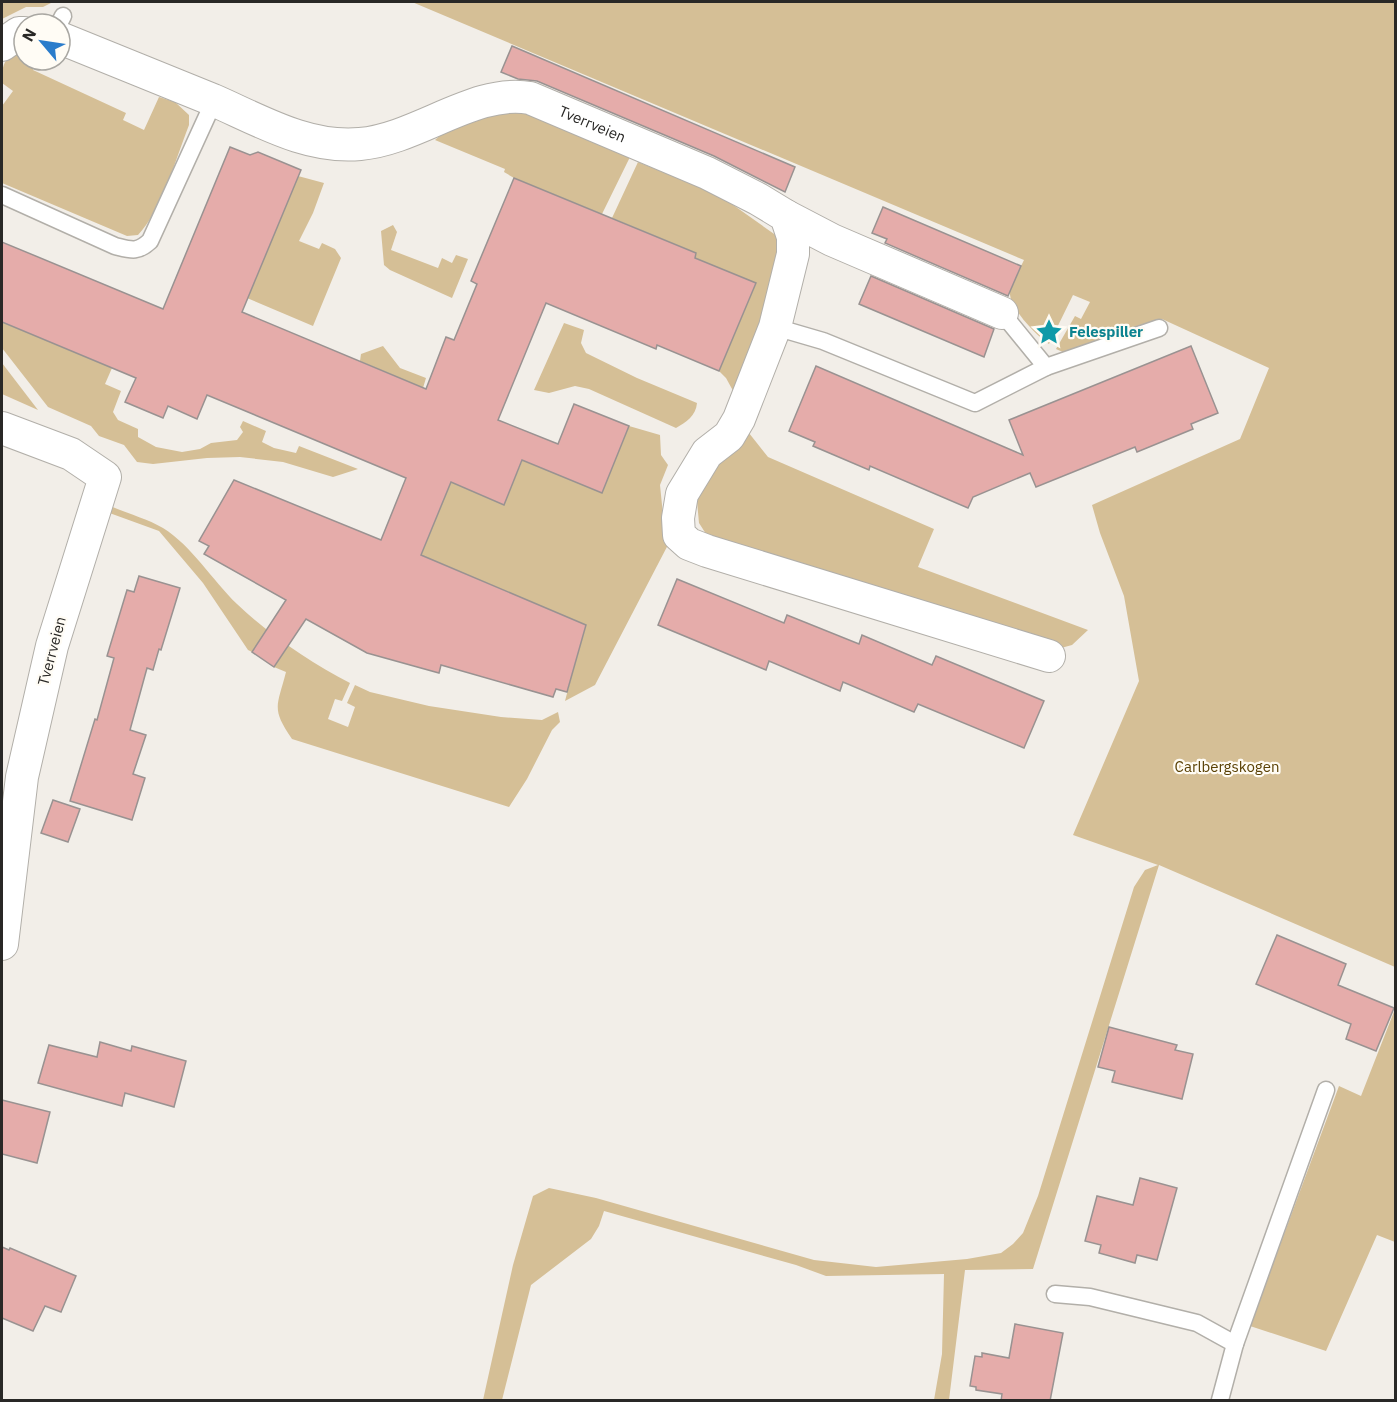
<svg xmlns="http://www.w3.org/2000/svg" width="1397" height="1402" font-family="'IBM Plex Sans',sans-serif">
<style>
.green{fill:#d5bf96}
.building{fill:#e5acaa;stroke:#999291;stroke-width:1.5}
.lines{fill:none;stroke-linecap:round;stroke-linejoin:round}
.service-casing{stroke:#b2afa9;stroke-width:19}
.minor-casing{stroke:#b2afa9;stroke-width:34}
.service{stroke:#fff;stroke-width:16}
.minor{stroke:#fff;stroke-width:32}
.labels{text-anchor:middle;stroke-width:4.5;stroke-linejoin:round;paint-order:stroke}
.street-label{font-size:15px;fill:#292826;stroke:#fffcf5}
.culture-label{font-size:15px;font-weight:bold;fill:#0d838f;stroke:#fffcf5;text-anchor:start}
.park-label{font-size:15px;fill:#5a4105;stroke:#fffcf5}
</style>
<rect width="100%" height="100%" fill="#f2eee8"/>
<!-- green -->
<g class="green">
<path d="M2,2H53L43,7H26L2,19Z"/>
<path d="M412,2H1395V967L1159,865L1033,1269L965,1270L949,1400H934L942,1354L944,1274L826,1276L796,1265L604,1211L599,1226L591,1239L531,1285L502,1400H483L513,1265L533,1196L549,1188L596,1198L814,1260L876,1267L967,1259L1001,1253L1013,1244L1023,1233L1038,1196L1134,887L1145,870L1158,865L1073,835L1139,681L1124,596L1100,533L1092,505L1240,439L1269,368L1162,319L1065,353L1056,349L1075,316L1081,319L1090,302L1073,295L1049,344C1037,336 1008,307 1010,291C1012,281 1020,269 1024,260Z"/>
<path d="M24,48V60H37L33,70L126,113L123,120L144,130L159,97L175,102L189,115V125C176,158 162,210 138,235L127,236L2,183V106L13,91L2,83C2,60 5,59 24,48Z"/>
<path d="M509,111L534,115L630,157L602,214L514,178L504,172L505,169L435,140L451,126Z"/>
<path d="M638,162L719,195L777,236L781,250L776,276L737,398L726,378L719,371L756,283L695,258L696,253L612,218Z"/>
<path d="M298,176L324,183L313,213L299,241L319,249L322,243L335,249L341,258L313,326L247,298Z"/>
<path d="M393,225L397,232L391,250L438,268L442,258L452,263L456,255L468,259L452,298L390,270L384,265L381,231Z"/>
<path d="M2,322L112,368L105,384L121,391L113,412L118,420L138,429V437L156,447L182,452L200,449L211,443L237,440L243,432L240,427L243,421L266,431L262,442L274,448L296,453L299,446L358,469L333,477L283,462L240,457L207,458L153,464L137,462L124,445L99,436L91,426L48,407L2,348Z"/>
<path d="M564,323L584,330L581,343L586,353L637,378L697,403C696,416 686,422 676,428L589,389L575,386L549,393L534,390Z"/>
<path d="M383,346L400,368L426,378L423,388L360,361L361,354Z"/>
<path d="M2,363L38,410L2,394Z"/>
<path d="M629,426L660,435L661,455L668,465L660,485L664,525L670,541L595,685L565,701L585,625L421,555L451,482L504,504L523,459L598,491Z"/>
<path d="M745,428L768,457L934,529L918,567L1088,630L1072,645L1061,648L708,537L699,523L696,490Z"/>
<path d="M108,505C125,513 146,518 163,528C192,546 212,580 237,604C268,634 311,663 350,683L342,701L335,699L328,719L348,727L355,707L347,703L355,685L370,692L429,706L501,717L542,720L558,712L560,722L552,730L527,779L509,807L292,739C271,708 277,707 286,672L274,667L283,653L261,638L252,652L248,650L203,583L159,531L104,511Z"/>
<path d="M1395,1009V1242L1377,1235L1326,1351L1250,1326L1339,1086L1361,1096Z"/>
</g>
<!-- building -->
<g class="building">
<path d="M512,46L795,167L785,192L714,156L537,81L518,79L501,72Z"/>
<path d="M230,147L250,155L258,152L301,170L242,312L426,389L446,337L454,340L477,284L471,281L514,178L696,253L695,258L756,283L719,371L657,345L656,349L546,303L498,420L558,444L574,404L629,426L602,493L522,460L504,505L451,482L421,555L586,625L567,692L556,689L553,697L441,665L439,673L367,653L306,619L274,667L252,652L286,600L204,554L209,546L199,541L234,480L381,540L406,478L207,395L197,419L168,406L163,418L125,402L136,378L2,322V242L163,309Z"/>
<path d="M883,207L1021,266L1008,296L885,243L887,239L872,233Z"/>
<path d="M871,276L994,329L984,357L859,304Z"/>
<path d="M1191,346L1218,413L1191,424L1193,429L1137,452L1135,447L1036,487L1030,473L973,497L968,508L870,466L869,470L813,446L815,442L789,431L816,366L1023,455L1009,420Z"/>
<path d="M139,576L180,588L161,650L159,649L153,670L147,668L130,730L146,735L133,774L145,778L132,820L70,801L95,719L97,720L114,658L107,656L127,590L134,592Z"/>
<path d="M677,579L784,623L787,615L859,644L862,635L932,665L936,656L1044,701L1024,748L918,704L914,712L843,682L840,691L769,661L766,670L658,625Z"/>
<path d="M53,800L80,809L68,842L41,833Z"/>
<path d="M1277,935L1346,964L1338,985L1394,1008L1376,1051L1346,1039L1351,1024L1256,984Z"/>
<path d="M1109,1027L1177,1045L1175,1050L1193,1054L1182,1099L1112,1082L1115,1071L1098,1067Z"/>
<path d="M100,1042L131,1051L132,1046L186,1061L174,1107L125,1093L122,1106L38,1083L49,1045L97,1057Z"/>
<path d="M2,1100L50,1112L37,1163L2,1154Z"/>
<path d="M1140,1178L1177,1188L1157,1260L1137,1255L1135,1263L1099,1253L1101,1245L1085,1241L1097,1196L1133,1205Z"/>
<path d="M2,1247L9,1250L10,1248L76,1276L61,1312L45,1306L33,1331L2,1318Z"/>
<path d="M1015,1324L1063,1333L1050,1401H1001L1002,1394L976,1390V1387L970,1386L975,1356L982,1357V1353L1009,1358Z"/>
</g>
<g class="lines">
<defs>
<g id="service">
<path d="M59,24L63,16"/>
<path d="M2,195L115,246C131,250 137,253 150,241L214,101"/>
<path d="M1002,313L1046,367L1159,328"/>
<path d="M775,327L823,341L975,403L1046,367"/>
<path d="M1055,1294L1090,1297L1197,1323L1235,1344L1220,1400"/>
<path d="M1235,1344L1326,1090"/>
</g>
<g id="minor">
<path id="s1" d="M60,38C111,59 162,79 213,100C259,120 307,149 360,144C418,139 475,88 530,98L707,173L758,199L786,216L793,237V254L775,327L739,419L729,436L707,453L682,494L678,518L679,535L689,544L707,551L1049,656"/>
<path d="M2,45L19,33H24"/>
<path d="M786,216L832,240L1002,313"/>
<path d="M2,428L71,454L105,477L52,646L22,777L2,944"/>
</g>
</defs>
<!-- service casing -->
<use href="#service" class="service-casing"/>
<!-- minor casing -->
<use href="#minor" class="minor-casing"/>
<!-- service -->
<use href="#service" class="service"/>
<!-- minor -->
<use href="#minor" class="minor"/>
</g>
<!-- icons -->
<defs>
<symbol id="sight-bare" viewBox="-9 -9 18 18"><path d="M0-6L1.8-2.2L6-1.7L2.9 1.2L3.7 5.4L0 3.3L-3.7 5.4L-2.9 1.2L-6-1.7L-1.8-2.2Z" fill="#0f9aa8" stroke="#fffcf5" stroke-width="2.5" paint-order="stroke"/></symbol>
</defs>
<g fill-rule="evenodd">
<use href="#sight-bare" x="1030" y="313" width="38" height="38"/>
</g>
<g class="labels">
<!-- street labels -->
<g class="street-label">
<text dy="5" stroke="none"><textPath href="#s1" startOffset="566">Tverrveien</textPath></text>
<text transform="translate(52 651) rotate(-75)" y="5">Tverrveien</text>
</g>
<!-- culture labels -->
<g class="culture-label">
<text x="1069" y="337">Felespiller</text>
</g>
<!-- park labels -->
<g class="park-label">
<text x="1227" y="772">Carlbergskogen</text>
</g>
</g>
<!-- border -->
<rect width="1397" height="1402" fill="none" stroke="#292826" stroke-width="6"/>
<!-- north arrow -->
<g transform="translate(42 42) rotate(299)"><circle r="28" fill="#fffcf5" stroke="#a9a7a2" stroke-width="1.5"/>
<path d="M0-4.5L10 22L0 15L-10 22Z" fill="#2a7ccb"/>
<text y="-9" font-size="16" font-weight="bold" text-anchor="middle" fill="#292826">N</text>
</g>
</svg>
